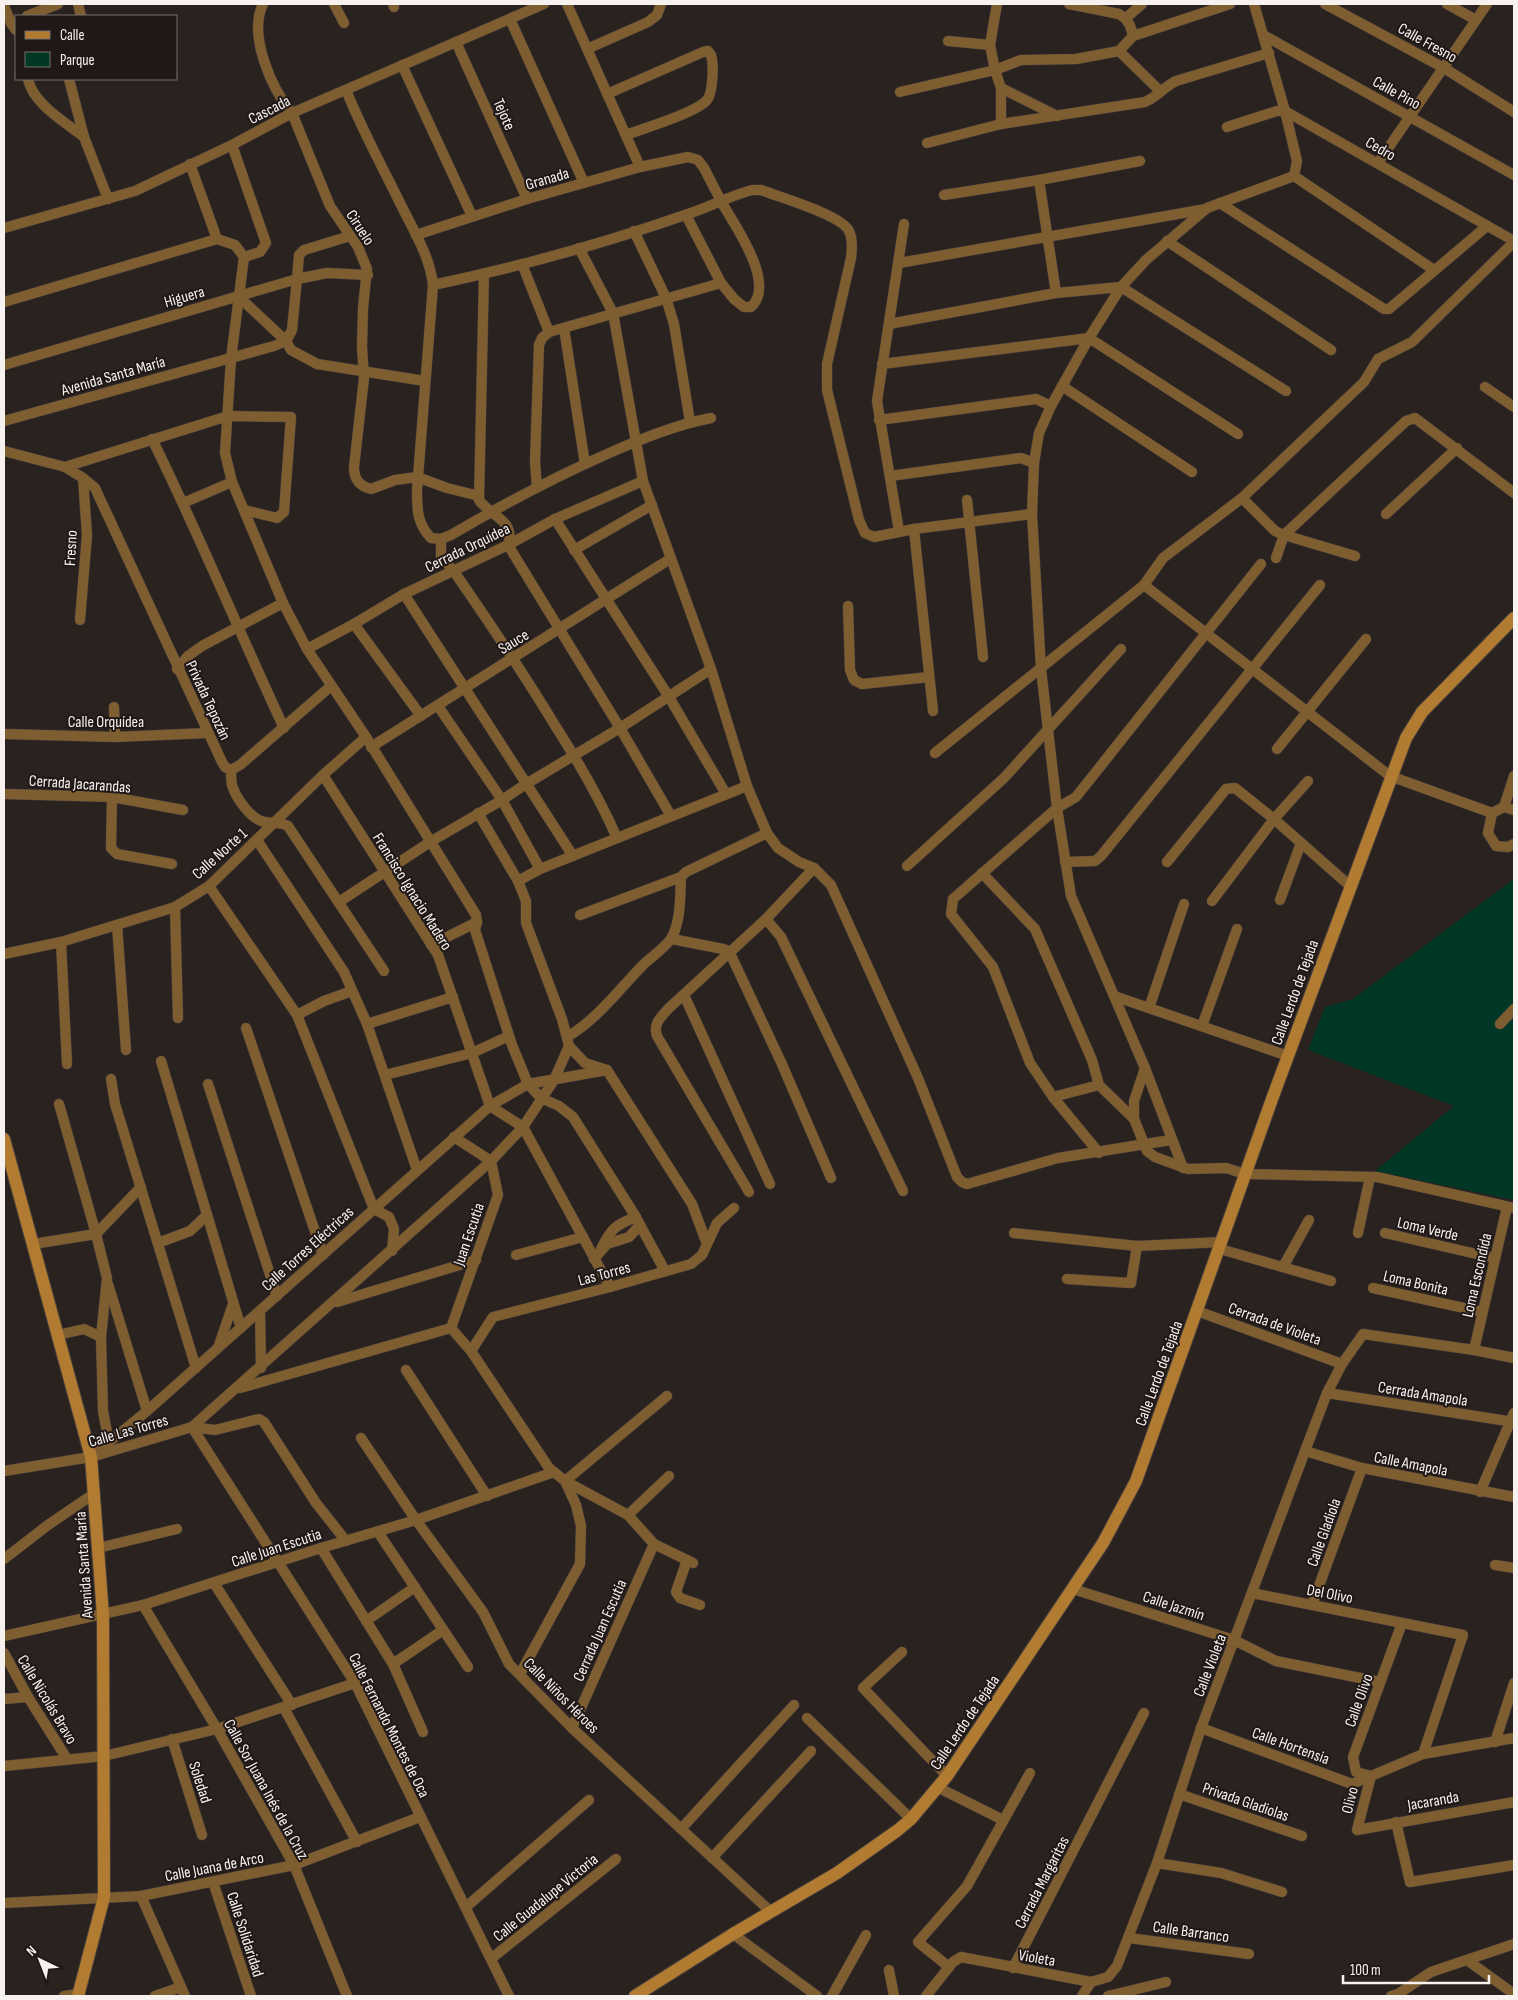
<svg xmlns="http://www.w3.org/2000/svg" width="1518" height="2000" font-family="'Sofia Sans Condensed',sans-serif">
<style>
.green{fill:#003825}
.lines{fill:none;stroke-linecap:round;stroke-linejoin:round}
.minor-casing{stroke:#473f3c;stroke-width:11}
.secondary-casing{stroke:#473f3c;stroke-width:14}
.minor{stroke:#7e5d31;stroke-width:10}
.secondary{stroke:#b17c31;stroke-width:12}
.labels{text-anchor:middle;stroke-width:4;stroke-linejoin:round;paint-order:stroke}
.street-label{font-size:16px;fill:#f7f1ef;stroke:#201816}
</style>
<rect width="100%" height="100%" fill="#2a221f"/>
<!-- green -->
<path class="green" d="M1514,879V1200L1375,1171L1454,1106L1308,1050L1325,1007L1353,999Z"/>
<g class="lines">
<defs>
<g id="minor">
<path d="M78,4L81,16"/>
<path d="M263,4C248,35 271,88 292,113L330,206L358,247L367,269L363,308L362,347L364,378L354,467C354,479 359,486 371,489L395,480L417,477L447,488L479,496"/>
<path d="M334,4L344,23"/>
<path d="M393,4L394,7"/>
<path d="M567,4L640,167"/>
<path d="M1069,4L1119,14C1128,19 1131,26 1133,36"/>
<path d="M1254,4L1285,111L1297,161L1294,176"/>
<path d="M1325,4L1444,68L1514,112"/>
<path d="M1447,4L1476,20"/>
<path d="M4,6L11,23L16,30"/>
<path d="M27,16L58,4"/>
<path d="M1126,18L1142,4"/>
<path d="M510,19L584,183"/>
<path d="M1265,36L1514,175"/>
<path d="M948,41L990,45L995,70L1001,88V124"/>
<path d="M456,42L527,199"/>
<path d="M990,45L997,4"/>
<path d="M587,49L648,22L657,15L661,4"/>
<path d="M1119,51L1160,91"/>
<path d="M402,65L472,216"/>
<path d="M28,79C33,104 65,122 84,137"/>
<path d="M69,79L84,137L108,199"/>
<path d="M1001,88L1057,116"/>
<path d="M346,90C362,130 383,168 402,207C415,233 430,257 433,285L417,490C417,509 417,524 431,538L441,539L451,535C502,505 553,478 607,454C641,439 675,425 711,418"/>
<path d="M900,92L995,70L1021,60L1076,59L1119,51L1133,36L1230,4"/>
<path d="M607,94L703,52L708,51L711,55C714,64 713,93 707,100C696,113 644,128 626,135"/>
<path d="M1227,127L1277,111H1285L1514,241"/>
<path d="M927,143L1001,124L1145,102C1157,97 1164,87 1176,81L1269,53"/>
<path d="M232,145L266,243L260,252L244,257"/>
<path d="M1378,163L1487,4"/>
<path d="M190,164L217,239L235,245L244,257L231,359L225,453L232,482L283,603L307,649L366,737L476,915L477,922L475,930L512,1045L528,1084L541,1098L559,1106L573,1117L634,1214L665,1271"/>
<path d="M1294,176L1434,270"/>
<path d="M1039,180L1056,293"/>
<path d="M944,195L1039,180L1140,161"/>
<path d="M1220,203L1384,309H1389L1487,226"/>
<path d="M686,215L721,283"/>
<path d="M4,228L135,191L232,145L292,113L544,4"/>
<path d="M634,231L666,298L674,324L690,422"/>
<path d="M416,235L527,199L640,167L688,157L698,160L704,168C710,180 716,191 722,203C734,224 777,284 751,307H744L734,299L721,283L549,332"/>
<path d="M1167,241L1331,350"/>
<path d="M579,248L613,313L643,481L711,669L747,786L767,833L778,848L799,862L814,868L831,885L918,1078L957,1177L962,1182L967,1184L1058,1158L1171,1140"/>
<path d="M899,263L1206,209"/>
<path d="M522,264L549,332L542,338L539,345L535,462L537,487"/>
<path d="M484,274L479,500C491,517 516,520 508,545L620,728L671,816"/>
<path d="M433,285C518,267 602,244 685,215C708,208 729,196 752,190H761C779,197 842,215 849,231C853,239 852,250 851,258L827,364V390L859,520L865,533L874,537L914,529L1032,514"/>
<path d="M238,296L286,341L291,350L317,364L425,381"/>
<path d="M4,302L217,239"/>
<path d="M889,324L1056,293L1121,287L1286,391"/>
<path d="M564,328L585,464"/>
<path d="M882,364L1089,338L1238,434"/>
<path d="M4,365L297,279L299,255L304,250L350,236"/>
<path d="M1062,386L1192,472"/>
<path d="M1485,387L1514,407"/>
<path d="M879,420L1036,399L1051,406"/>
<path d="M4,421L274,346L286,341L292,330L297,279L327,273L368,275"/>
<path d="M152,439C199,534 239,632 284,728"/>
<path d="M4,451L65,467L83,478L95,488L222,762L225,767L231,770C231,775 231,780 232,785C236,798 251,820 265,822C274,824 281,822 288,826L384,971"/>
<path d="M65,467L228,416L291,417L284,512L277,518L244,510"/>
<path d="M890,476L1021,458L1034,463"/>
<path d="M1242,498L1275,531L1284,535L1355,556"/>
<path d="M967,500L983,657"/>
<path d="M183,503L232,482"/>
<path d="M1386,514L1457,448"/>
<path d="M555,519L669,697L726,794"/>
<path d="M914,529L933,711"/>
<path d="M899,531L877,401L904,224"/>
<path d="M441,539V557L453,570C489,622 524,674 556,727C579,763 600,799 617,838"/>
<path d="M574,550L652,505"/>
<path d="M1276,558L1284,535L1406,421L1415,418L1514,493"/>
<path d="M1144,585L1390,776L1492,813"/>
<path d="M404,594L573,856"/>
<path d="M848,606L850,670L854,680L862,684L929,677"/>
<path d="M80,620L87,535L83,478"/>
<path d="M354,624L421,716"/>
<path d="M307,649L354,624L404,594L508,545L555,519L643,481"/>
<path d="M177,669L188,656L202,646L283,603"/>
<path d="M438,706L502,800L540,869"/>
<path d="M114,707L115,737"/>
<path d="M4,734L115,737L208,733"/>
<path d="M371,747L670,559"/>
<path d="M1277,749L1366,639"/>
<path d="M935,753L1144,585L1163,558L1242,498L1364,382L1378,359L1412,342L1514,242"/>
<path d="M231,770L240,765L331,686"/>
<path d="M323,775L438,955L490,1106L523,1127L610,1287"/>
<path d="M4,794L112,797L183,810"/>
<path d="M112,797L111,848L117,854L172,864"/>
<path d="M1504,807L1514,776"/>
<path d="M1514,810L1504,807L1492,813L1488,833L1496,846L1508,847L1514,844"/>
<path d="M478,813L518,881L526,901V923L562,1019L569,1046L585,1063L607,1070L692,1204L707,1244"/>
<path d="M257,840L344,972L367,1024L417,1170"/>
<path d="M1065,862L1095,861L1101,856L1320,585"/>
<path d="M1167,862L1226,789L1235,788L1274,819L1350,886"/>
<path d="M907,866L1004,778L1121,649"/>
<path d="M982,873L1035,929L1092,1060L1099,1085L1134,1119"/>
<path d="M518,881L540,869L747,786"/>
<path d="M209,886L297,1015L374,1209L389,1217L394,1229L392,1251"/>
<path d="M1280,900L1301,843"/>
<path d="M1212,901L1274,819L1308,781"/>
<path d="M339,902L430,842L502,800L526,784L620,728L711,669"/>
<path d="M175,907L178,1018"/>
<path d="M580,915L681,877"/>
<path d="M766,919L781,937L903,1191"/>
<path d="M117,925L126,1050"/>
<path d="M672,939L723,949L729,951L781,1062L831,1178"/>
<path d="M61,942L67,1064"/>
<path d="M431,945L477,922"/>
<path d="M4,954L61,942L175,907L209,886L323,775L366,737"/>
<path d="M684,995L770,1184"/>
<path d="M1114,996L1288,1056"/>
<path d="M1149,1008L1184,904"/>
<path d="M297,1015L324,1001L352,991"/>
<path d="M367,1024L453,997"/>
<path d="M1500,1024L1514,1009"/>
<path d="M1202,1026L1237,929"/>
<path d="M246,1028L323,1255"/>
<path d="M567,1037C598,1019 620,988 645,963C652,957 669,944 672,937C681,920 680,896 681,877L686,872L767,833"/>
<path d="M161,1061L241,1328"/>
<path d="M1145,1068L1134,1101V1119L1147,1151L1155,1157L1188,1169L1226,1168L1245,1174L1377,1177L1514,1208"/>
<path d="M385,1075L472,1053L509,1036"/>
<path d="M111,1079L115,1104L196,1368"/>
<path d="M208,1084L277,1296"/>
<path d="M1053,1097L1099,1085"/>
<path d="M59,1104L96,1234L107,1278L101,1337L103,1411L109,1443"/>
<path d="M454,1137L491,1161L498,1195L451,1328L471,1351L549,1468L565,1481L628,1515L654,1544L693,1563"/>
<path d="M1099,1153L1053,1097L1030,1063L993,967L951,914L953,899L1057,808L1076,797L1261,564"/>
<path d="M1183,1168L1145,1068L1071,896L1057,808L1041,669L1032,514L1034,463L1039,433L1051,406L1089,338L1121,287L1146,260L1207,208L1294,176"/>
<path d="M749,1192L657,1036C653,1024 660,1018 668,1009L766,919L814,868"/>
<path d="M1014,1233L1137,1246L1222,1242"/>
<path d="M1358,1233L1370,1177"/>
<path d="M1385,1233L1494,1258"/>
<path d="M158,1243L190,1231L207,1215"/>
<path d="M33,1244L96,1234L141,1187"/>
<path d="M601,1249C611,1229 615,1225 636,1217"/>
<path d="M1220,1249L1331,1281"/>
<path d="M516,1255L583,1237"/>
<path d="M594,1259L607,1244L629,1237L640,1225"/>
<path d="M1283,1267L1309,1220"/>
<path d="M1067,1279L1131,1283L1137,1246"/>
<path d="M108,1284L147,1411"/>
<path d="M1373,1288L1482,1312"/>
<path d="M337,1302L476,1260"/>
<path d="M260,1311L261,1368"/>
<path d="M1197,1311L1342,1364"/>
<path d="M58,1335L84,1329L101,1337"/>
<path d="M218,1348L233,1304"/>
<path d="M1474,1350L1507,1207"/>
<path d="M471,1351L493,1317L610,1287L691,1264L702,1255L717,1223L734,1208"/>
<path d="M406,1370L487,1496"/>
<path d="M240,1388L451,1328"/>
<path d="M1327,1393L1514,1422"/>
<path d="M192,1427L355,1683L509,1996"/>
<path d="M192,1427L491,1161L523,1127L554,1080L569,1046"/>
<path d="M361,1438L416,1520L483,1612L509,1664L572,1728L770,1911"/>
<path d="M1305,1451L1362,1468L1514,1497"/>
<path d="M91,1457L147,1411L490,1106L528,1084L607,1070"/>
<path d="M4,1471L91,1457L192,1427L215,1430L259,1419L264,1422L316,1503L346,1541"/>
<path d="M1480,1492L1514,1413"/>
<path d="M628,1515L669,1476"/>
<path d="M378,1532L468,1667"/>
<path d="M98,1548L177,1529"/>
<path d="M321,1548L393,1664L423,1732"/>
<path d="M4,1559L48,1525L95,1493"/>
<path d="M687,1560L676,1592L680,1598L700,1605"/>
<path d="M1495,1565L1514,1568"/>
<path d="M214,1583L292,1705"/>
<path d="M1073,1589L1234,1640L1276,1661L1380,1682"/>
<path d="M1252,1593L1463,1635L1423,1754"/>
<path d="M143,1605L217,1729L294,1865L347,1996"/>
<path d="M1312,1605L1362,1468"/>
<path d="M366,1621L415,1587"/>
<path d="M4,1636L143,1605L321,1548L416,1520L554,1472"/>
<path d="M902,1652L863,1688L947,1776"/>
<path d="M4,1653L28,1697L67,1759"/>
<path d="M393,1664L443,1630"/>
<path d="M520,1674L580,1564L581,1526L576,1505L565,1481L667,1396"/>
<path d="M4,1699L28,1697"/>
<path d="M284,1708L357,1842"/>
<path d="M807,1718L911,1819"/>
<path d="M572,1728L654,1544"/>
<path d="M1201,1728L1352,1784L1423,1754L1514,1738"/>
<path d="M172,1739L202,1835"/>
<path d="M1495,1742L1514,1683"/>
<path d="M4,1766L104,1756L217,1729L355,1683"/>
<path d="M1371,1776L1357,1830L1514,1802"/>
<path d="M1371,1776L1356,1772L1353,1757L1402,1623"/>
<path d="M939,1788L1003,1820"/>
<path d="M1179,1794L1302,1836"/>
<path d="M1396,1822L1410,1882L1514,1865"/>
<path d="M681,1829L794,1705"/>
<path d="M712,1858L811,1751"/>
<path d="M1157,1863L1221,1873L1282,1892"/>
<path d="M213,1882L251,1996"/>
<path d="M141,1896L185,1996"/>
<path d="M4,1903L141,1896L294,1865L420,1817"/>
<path d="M466,1907L589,1800"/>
<path d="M733,1934L817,1996"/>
<path d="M1129,1938L1249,1954"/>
<path d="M492,1958L616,1859"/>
<path d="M1467,1960L1514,1994"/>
<path d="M949,1967L918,1942L967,1886L1030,1773"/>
<path d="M1013,1968L1144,1713"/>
<path d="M889,1970L894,1996"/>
<path d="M64,1996L78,1994"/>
<path d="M155,1996L181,1987"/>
<path d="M832,1996L866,1935"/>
<path d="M926,1996L953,1962L961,1957L1091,1982L1108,1977L1117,1966L1157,1863L1201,1728L1305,1451L1327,1393L1342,1364L1363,1334L1474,1350L1514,1358"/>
<path d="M1082,1996L1091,1982"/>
<path d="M1108,1996L1166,1982"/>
<path d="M1391,1996L1398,1994L1431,1972L1514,1944"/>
</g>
<g id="secondary">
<path d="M4,1139L91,1457L103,1615L104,1897L78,1996"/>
<path d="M635,1996L733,1934L837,1873L898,1830L911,1819L947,1776L1103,1543L1136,1481L1272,1099L1406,738L1422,712L1514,618"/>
</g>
</defs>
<!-- minor casing -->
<use href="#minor" class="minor-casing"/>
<!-- secondary casing -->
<use href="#secondary" class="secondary-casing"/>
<!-- minor -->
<use href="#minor" class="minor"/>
<!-- secondary -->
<use href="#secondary" class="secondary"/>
</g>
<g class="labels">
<!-- street labels -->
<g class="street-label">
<text transform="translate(1428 42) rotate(29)" y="6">Calle Fresno</text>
<text transform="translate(1397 92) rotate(29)" y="6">Calle Pino</text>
<text transform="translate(269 109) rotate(-27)" y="6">Cascada</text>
<text transform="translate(505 114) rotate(66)" y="6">Tejote</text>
<text transform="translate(1381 148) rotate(30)" y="6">Cedro</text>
<text transform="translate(547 178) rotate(-16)" y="6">Granada</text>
<text transform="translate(361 227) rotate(57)" y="6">Ciruelo</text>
<text transform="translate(184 296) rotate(-16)" y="6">Higuera</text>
<text transform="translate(113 375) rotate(-16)" y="6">Avenida Santa María</text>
<text transform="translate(467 547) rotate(-26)" y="6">Cerrada Orquídea</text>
<text transform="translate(70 548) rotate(-87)" y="6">Fresno</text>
<text transform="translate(513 641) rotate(-31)" y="6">Sauce</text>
<text transform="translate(209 700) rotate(65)" y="6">Privada Tepozán</text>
<text x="106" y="727">Calle Orquídea</text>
<text transform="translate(80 783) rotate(4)" y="6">Cerrada Jacarandas</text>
<text transform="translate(219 853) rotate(-42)" y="6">Calle Norte 1</text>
<text transform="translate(413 891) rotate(58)" y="6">Francisco Ignacio Madero</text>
<text transform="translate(1294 992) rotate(-70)" y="6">Calle Lerdo de Tejada</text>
<text transform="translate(1428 1228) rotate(13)" y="6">Loma Verde</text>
<text transform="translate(468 1234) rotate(-71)" y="6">Juan Escutia</text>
<text transform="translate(307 1248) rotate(-42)" y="6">Calle Torres Eléctricas</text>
<text transform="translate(604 1273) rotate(-15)" y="6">Las Torres</text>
<text transform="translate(1476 1275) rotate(-77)" y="6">Loma Escondida</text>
<text transform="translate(1416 1282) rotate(13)" y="6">Loma Bonita</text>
<text transform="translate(1275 1323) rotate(20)" y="6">Cerrada de Violeta</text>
<text transform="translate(1158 1373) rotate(-70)" y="6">Calle Lerdo de Tejada</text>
<text transform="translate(1423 1393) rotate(9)" y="6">Cerrada Amapola</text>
<text transform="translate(128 1430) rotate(-16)" y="6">Calle Las Torres</text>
<text transform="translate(1411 1463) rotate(11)" y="6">Calle Amapola</text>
<text transform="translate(1323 1532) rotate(-70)" y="6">Calle Gladiola</text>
<text transform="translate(276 1547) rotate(-18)" y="6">Calle Juan Escutia</text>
<text transform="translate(83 1565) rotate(-94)" y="6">Avenida Santa María</text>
<text transform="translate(1330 1593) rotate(11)" y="6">Del Olivo</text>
<text transform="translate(1174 1605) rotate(18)" y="6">Calle Jazmín</text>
<text transform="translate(599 1630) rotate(-66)" y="6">Cerrada Juan Escutia</text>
<text transform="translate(1209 1665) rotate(-69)" y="6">Calle Violeta</text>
<text transform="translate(562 1695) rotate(45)" y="6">Calle Niños Héroes</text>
<text transform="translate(48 1699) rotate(59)" y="6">Calle Nicolás Bravo</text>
<text transform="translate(1358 1700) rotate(-70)" y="6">Calle Olivo</text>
<text transform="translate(964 1722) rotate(-56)" y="6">Calle Lerdo de Tejada</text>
<text transform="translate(390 1725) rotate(63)" y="6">Calle Fernando Montes de Oca</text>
<text transform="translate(1291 1745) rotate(20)" y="6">Calle Hortensia</text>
<text transform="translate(201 1782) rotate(72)" y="6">Soledad</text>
<text transform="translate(267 1789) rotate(61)" y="6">Calle Sor Juana Inés de la Cruz</text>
<text transform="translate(1349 1800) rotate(-76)" y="6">Olivo</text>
<text transform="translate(1433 1800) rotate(-10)" y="6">Jacaranda</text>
<text transform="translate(1246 1801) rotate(19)" y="6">Privada Gladiolas</text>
<text transform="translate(214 1866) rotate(-11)" y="6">Calle Juana de Arco</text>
<text transform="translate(1041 1882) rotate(-63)" y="6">Cerrada Margaritas</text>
<text transform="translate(545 1897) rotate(-39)" y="6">Calle Guadalupe Victoria</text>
<text transform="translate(1191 1931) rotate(8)" y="6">Calle Barranco</text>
<text transform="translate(246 1934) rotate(72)" y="6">Calle Solidaridad</text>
<text transform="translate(1037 1957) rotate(10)" y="6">Violeta</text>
</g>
</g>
<!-- border -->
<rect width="1518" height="2000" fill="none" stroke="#f7f1ef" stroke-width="10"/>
<!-- legend -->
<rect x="15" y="15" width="162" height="65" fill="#201816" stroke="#766f6d"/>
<rect x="25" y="31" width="25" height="8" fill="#b17c31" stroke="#766f6d"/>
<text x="60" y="40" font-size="15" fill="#f7f1ef">Calle</text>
<rect x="25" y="52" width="25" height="15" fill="#003825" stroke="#766f6d"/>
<text x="60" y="65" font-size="15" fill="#f7f1ef">Parque</text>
<!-- north arrow -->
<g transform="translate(40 1960) rotate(317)" stroke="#201816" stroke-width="4" paint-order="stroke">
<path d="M0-4L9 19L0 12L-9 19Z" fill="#f7f1ef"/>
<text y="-8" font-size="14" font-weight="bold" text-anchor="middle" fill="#f7f1ef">N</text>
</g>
<!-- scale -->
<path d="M1343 1975v8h146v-8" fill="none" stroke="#f7f1ef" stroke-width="2.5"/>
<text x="1350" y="1975" font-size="15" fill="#f7f1ef" stroke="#201816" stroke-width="4" paint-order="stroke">100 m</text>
</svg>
